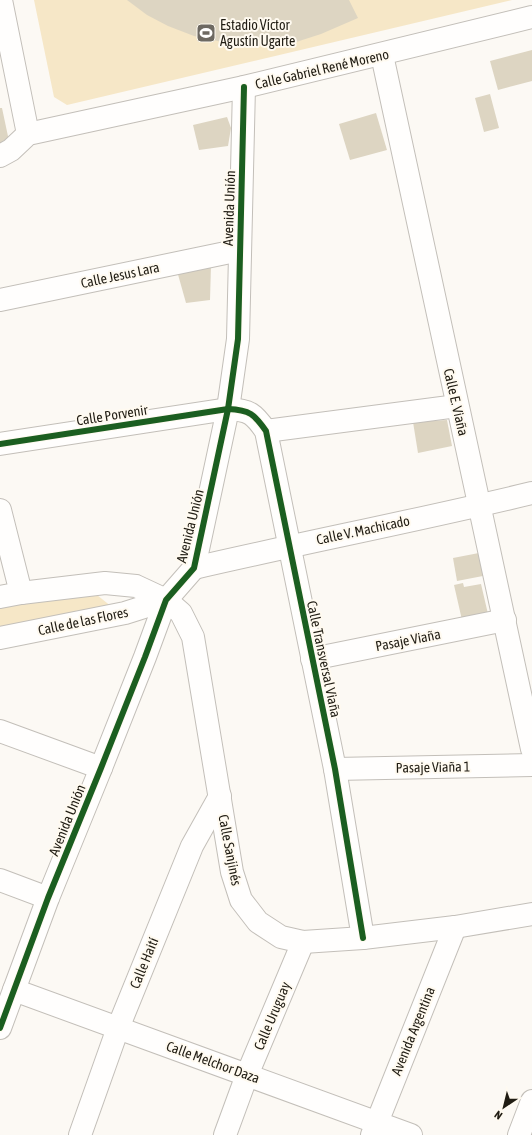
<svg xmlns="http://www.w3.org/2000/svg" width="532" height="1135" font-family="'Asap Condensed',sans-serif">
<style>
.green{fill:#f6e7c7}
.building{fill:#ddd5c2}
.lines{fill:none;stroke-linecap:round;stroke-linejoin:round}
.minor-casing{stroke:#c3bfb9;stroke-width:24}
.major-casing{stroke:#c3bfb9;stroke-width:24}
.minor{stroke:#fffefd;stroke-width:22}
.major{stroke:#fffefd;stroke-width:22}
.cycleway-casing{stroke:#fffaf0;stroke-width:8}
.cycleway{stroke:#1b5e20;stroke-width:6}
.labels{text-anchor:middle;stroke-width:4;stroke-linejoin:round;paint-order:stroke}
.poi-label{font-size:14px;fill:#201c13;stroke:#fffaf0;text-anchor:start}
.street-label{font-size:14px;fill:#201c13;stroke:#fffaf0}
</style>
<rect width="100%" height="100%" fill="#fcf9f4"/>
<!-- green -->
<g class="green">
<path d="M34,0H512L67,105L54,97Z"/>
<path d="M84,592L97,595L112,607L0,627V606Z"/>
</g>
<!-- building -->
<g class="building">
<path d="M127,0H349L358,18L321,34L293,43L265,46L237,45L194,36L168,26L147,15Z"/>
<path d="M532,50V81L498,90L490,61Z"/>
<path d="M490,94L499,128L484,132L475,98Z"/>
<path d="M0,108H2L9,141L0,143Z"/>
<path d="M376,113L387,150L350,160L339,124Z"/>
<path d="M227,117L231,128L228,146L199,150L193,125Z"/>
<path d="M211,265L210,300L186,303L177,271Z"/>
<path d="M447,420L452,446L418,453L413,422Z"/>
<path d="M484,552L488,575L457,581L453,558Z"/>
<path d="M463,583L464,587L481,584L488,614L462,620L454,585Z"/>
</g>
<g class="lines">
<defs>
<g id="minor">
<path d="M1,0L28,134"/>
<path d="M382,55L532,749"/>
<path d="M0,156L11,150L28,134L244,87L532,17"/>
<path d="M0,300L240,250"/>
<path d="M266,431L457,406"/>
<path d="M0,444L228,409C250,410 254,414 266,431L335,769L363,938"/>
<path d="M0,510L21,593"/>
<path d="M194,568C306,542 420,520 532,493"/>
<path d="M0,638L125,613L166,600"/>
<path d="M312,659L505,620"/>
<path d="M0,731L101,768"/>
<path d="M335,769L532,765"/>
<path d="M0,880L48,898"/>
<path d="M14,990L411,1135"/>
<path d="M0,1028L48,898L101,768L145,657L166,600L194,568L228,409L238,339L244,87"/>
<path d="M80,1135L118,1028L192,846L220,796"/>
<path d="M225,1135L247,1075L303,942"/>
<path d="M372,1135L455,927"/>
<path d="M519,1135L532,1101"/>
</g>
<path id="major" d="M0,597L21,593L105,583L136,586L166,600L181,613L193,637L232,872L241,900L258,922L281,937L303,942L363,938L455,927L532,914"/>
</defs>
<!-- minor casing -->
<use href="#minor" class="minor-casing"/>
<!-- major casing -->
<use href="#major" class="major-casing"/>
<!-- minor -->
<use href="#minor" class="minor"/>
<!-- major -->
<use href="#major" class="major"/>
<defs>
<g id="cycleway">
<path d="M0,444L228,409C250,410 254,414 266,431L335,769L363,938"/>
<path d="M0,1028L48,898L101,768L145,657L166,600L194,568L228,409L238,339L244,87"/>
</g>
</defs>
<!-- cycleway casing -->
<use href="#cycleway" class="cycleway-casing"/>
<!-- cycleway -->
<use href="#cycleway" class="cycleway"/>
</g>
<!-- icons -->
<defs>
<symbol id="stadium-square" viewBox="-11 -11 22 22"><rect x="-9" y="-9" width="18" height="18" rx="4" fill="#6d6962" stroke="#fffaf0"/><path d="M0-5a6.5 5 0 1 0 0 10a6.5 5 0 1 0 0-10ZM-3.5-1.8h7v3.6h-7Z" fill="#fff"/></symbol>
</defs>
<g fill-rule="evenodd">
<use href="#stadium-square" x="195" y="22" width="22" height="22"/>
</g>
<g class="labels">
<!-- poi labels -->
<g class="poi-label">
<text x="220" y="30">Estadio Víctor<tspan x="220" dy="16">Agustín Ugarte</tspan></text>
</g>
<!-- street labels -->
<g class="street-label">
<text transform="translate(322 69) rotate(-13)" y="5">Calle Gabriel René Moreno</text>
<text transform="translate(229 208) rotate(-88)" y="5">Avenida Unión</text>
<text transform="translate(120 275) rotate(-12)" y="5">Calle Jesus Lara</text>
<text transform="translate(456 402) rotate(77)" y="5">Calle E. Viaña</text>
<text transform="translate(112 415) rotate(-9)" y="5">Calle Porvenir</text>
<text transform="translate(190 526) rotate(-76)" y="5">Avenida Unión</text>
<text transform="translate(363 530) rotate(-12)" y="5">Calle V. Machicado</text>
<text transform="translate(83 621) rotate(-12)" y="5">Calle de las Flores</text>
<text transform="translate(408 640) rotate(-11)" y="5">Pasaje Viaña</text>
<text transform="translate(324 659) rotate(78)" y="5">Calle Transversal Viaña</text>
<text transform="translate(433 767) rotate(-1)" y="5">Pasaje Viaña 1</text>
<text transform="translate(67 820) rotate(-68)" y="5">Avenida Unión</text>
<text transform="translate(230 850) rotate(79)" y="5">Calle Sanjinés</text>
<text transform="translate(144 963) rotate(-68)" y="5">Calle Haití</text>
<text transform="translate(272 1016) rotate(-67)" y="5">Calle Uruguay</text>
<text transform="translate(413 1031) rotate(-68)" y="5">Avenida Argentina</text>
<text transform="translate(213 1062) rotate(20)" y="5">Calle Melchor Daza</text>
</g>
</g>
<!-- north arrow -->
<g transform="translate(504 1107) rotate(215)" stroke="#fffaf0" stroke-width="3" paint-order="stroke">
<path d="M0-3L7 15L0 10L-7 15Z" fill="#201c13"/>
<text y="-6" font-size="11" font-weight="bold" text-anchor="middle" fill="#201c13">N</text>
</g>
</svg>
